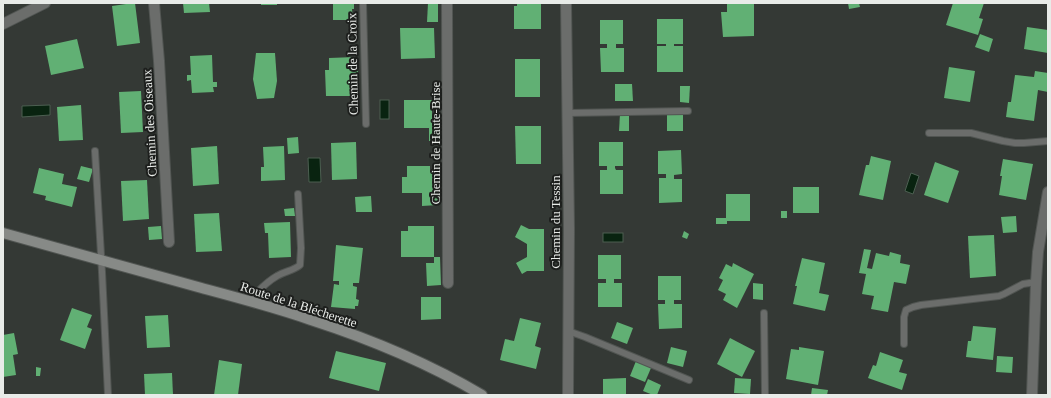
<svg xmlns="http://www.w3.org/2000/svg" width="1051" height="398" font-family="'Times New Roman',serif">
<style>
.water{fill:#092310;stroke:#4c5f51}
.building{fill:#61b074}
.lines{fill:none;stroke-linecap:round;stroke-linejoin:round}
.service-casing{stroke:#515552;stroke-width:8}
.minor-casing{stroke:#515552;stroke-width:12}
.secondary-casing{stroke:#515552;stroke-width:12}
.service{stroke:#6b6d6b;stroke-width:6}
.minor{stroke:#6b6d6b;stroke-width:10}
.secondary{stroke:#878a87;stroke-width:10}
.labels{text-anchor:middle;stroke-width:4;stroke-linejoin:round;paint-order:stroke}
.street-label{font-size:13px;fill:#e8ebe8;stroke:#1d1f1d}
</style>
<rect width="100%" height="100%" fill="#343935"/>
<!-- water -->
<g class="water">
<rect x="380" y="100" width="9" height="19"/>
<path d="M50,105V115L22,117V106Z"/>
<path d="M308,158H320L321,182H309Z"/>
<path d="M911,173L919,176L913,194L905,191Z"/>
<rect x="603" y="233" width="20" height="9"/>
</g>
<!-- building -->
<g class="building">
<path d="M126,3H135L140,43L117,46L112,6L126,4Z"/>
<path d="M183,3H209L210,12L184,13Z"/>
<rect x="261" y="3" width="16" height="2"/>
<path d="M333,3H354V9H352L353,20H333Z"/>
<path d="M428,3H438V22H427Z"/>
<path d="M517,3H541V29H514V6H517Z"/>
<path d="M727,3H754V36L723,37L721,12H727Z"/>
<path d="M848,3H859L860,7L849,9Z"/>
<path d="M953,3H984L979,18L983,19L978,35L946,25Z"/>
<path d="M657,19H683V44H674V46H683V72H657V46H666V44H657Z"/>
<path d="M600,20H623V44H616V48H624V72H601L600,48H607V44H600Z"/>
<path d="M1027,27L1048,30V53L1024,49Z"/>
<path d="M400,28H434L435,58L401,59Z"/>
<path d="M980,34L993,39L989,52L975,47Z"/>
<path d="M77,39L84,68L51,75L45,46Z"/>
<path d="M256,53H275L277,81L274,98L257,99L253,79Z"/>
<path d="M212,55L213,82H217V87H213L214,92L192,93L191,80L187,81V75H191L190,56Z"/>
<path d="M355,57V70H358V76H355L356,96H326L325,70H329V58Z"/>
<rect x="515" y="59" width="25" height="38"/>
<path d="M949,67L975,71L970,102L944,98Z"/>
<path d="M1035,71L1048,73V92L1038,90L1034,121L1006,117L1008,102H1011L1015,75L1034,77Z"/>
<path d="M615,84H632L633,101H615Z"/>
<path d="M680,86H690L689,103L680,102Z"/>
<path d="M141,91L143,132L121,133L119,92Z"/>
<path d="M404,100H432V126H441V141H429V128H404Z"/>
<path d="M81,105L83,140L59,141L57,107Z"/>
<path d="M620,114H629V131H619Z"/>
<rect x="667" y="115" width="16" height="16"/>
<path d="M515,126H541V164H516Z"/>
<path d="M298,137L299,153L288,154L287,138Z"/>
<path d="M356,142L357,179L332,180L331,143Z"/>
<path d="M599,142H623V166H615V168L616,170H623V194H600V170H607V166H599Z"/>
<path d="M217,146L219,184L193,186L191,148Z"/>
<path d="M284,146L285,180L261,181V167H264L263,147Z"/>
<path d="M681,150L682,174L674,175V179H682V202L659,203V178H666V174H658V151Z"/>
<path d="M871,156L891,161L883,200L859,195L866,165H869Z"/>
<path d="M1003,159L1033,164L1026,200L999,195L1002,176H1000Z"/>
<path d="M935,162L959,171L948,203L924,195Z"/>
<path d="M81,166L93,169L89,182L77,179Z"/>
<path d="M407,166H430V172H439L438,205L422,206V193H402V177H407Z"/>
<path d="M39,168L64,174L62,184L77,187L72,207L45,200L46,196L33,193Z"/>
<path d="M147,180L149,219L123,221L121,181Z"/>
<rect x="793" y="187" width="26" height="26"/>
<path d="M726,194H750V221H727V224H716V218H726Z"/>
<path d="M371,196L372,212H356L355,197Z"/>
<path d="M294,208L295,216H285L284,209Z"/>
<rect x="781" y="211" width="6" height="7"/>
<path d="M219,213L222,251L196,252L194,214Z"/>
<path d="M1016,216L1017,232L1003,233L1001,217Z"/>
<path d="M290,222L291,257L269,258L268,233H265L264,223Z"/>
<path d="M521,225L529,229H544V271H527L522,274L516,263L527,257V244L515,237Z"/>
<path d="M161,226L162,239L149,240L148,227Z"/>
<path d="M408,226H434V257H401V231H408Z"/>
<path d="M684,231L689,234L687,239L682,237Z"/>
<path d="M994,235L996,276L970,278L968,236Z"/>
<path d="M336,245L363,248L359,283H353V286L357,287L356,299L359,300L358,306H355V309L331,307L334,284L339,285V281H333Z"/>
<path d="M864,249L871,250L867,268L872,269L876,253L889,256L890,252L901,255L900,263L910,265L906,284L894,282L888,312L871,309L874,296L862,294L866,274L859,273Z"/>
<path d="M598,255H621V279H614V283H622V307H598V283H606V279H598Z"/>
<path d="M434,257H440L441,285L427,286L426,263H434Z"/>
<path d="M802,258L825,263L819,293L829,295L825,311L793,304L797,286H795Z"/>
<path d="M733,263L754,274L737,308L723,300L726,294L718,290L723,280L719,278L726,264L732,267Z"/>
<path d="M658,276H681V300H674V304H682V328L659,329L658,304H665V300H658Z"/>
<path d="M753,283L763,284V300L753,299Z"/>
<path d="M421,297H441V319L421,320Z"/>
<path d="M72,308L92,315L87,327L92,329L85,349L60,340Z"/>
<path d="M168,315L170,347L147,348L145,316Z"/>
<path d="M520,318L541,323L535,346L541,348L536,369L500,360L505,339L514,341Z"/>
<path d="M617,322L633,328L627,344L611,338Z"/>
<path d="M973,326L996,328L993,360L966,357L968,341H971Z"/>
<path d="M14,333L18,354L13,355L16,375L3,377V335Z"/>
<path d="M730,338L755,351L742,377L717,364Z"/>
<path d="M671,347L687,351L683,367L667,363Z"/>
<path d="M799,347L824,351L818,385L786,379L791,349L799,350Z"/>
<path d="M336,351L386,363L379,391L329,378Z"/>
<path d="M880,352L903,360L899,372L907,374L902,390L868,378L873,365L876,366Z"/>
<path d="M997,356L1013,357L1012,373L996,372Z"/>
<path d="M219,360L242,364L238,395H214Z"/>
<path d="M636,361L651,368L645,382L630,376Z"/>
<path d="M36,367L41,368L40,376H36Z"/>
<path d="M172,373L173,395H145L144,374Z"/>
<path d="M626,378V395H603V379Z"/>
<path d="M735,378L751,379L750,394L734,393Z"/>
<path d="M648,379L661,385L657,395H653L643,391Z"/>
<path d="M812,388L828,390L827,395H811Z"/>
</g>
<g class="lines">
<defs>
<g id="service">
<path d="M363,3L366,124"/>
<path d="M567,113L688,111"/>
<path d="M929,133H971L1003,141L1015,143H1024L1048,141"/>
<path d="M95,151L102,272L108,395"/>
<path d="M249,301C257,292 266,282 277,276C285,271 293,271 300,265L301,248L298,194"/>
<path d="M764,313L765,395"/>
<path d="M568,331L585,337L689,380"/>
<path d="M904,344V317L906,310L913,307L921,305L999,296L1004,294L1023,284L1036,282"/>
</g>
<g id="minor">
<path d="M154,3L159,61L169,242"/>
<path d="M447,3L448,283"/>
<path d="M566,3L569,229L568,395"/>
<path d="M3,24L45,3"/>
<path d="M1032,395L1036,282L1038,252L1048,192"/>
</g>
<path id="secondary" d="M3,233C68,251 133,269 198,287C235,297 274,307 311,320C370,339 428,363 482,395"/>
</defs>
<!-- service casing -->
<use href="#service" class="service-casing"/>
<!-- minor casing -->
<use href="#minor" class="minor-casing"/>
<!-- secondary casing -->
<use href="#secondary" class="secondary-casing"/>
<!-- service -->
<use href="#service" class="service"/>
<!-- minor -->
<use href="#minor" class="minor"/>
<!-- secondary -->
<use href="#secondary" class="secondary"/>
</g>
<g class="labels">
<!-- street labels -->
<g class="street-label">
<text transform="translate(352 64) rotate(-91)" y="5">Chemin de la Croix</text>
<text transform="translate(149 123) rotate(-93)" y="5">Chemin des Oiseaux</text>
<text transform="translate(435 143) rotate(-90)" y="5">Chemin de Haute-Brise</text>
<text transform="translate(555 222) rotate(-90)" y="5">Chemin du Tessin</text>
<text transform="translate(299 304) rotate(18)" y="5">Route de la Blécherette</text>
</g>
</g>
<!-- border -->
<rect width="1051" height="398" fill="none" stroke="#e8ebe8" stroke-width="8"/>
</svg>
